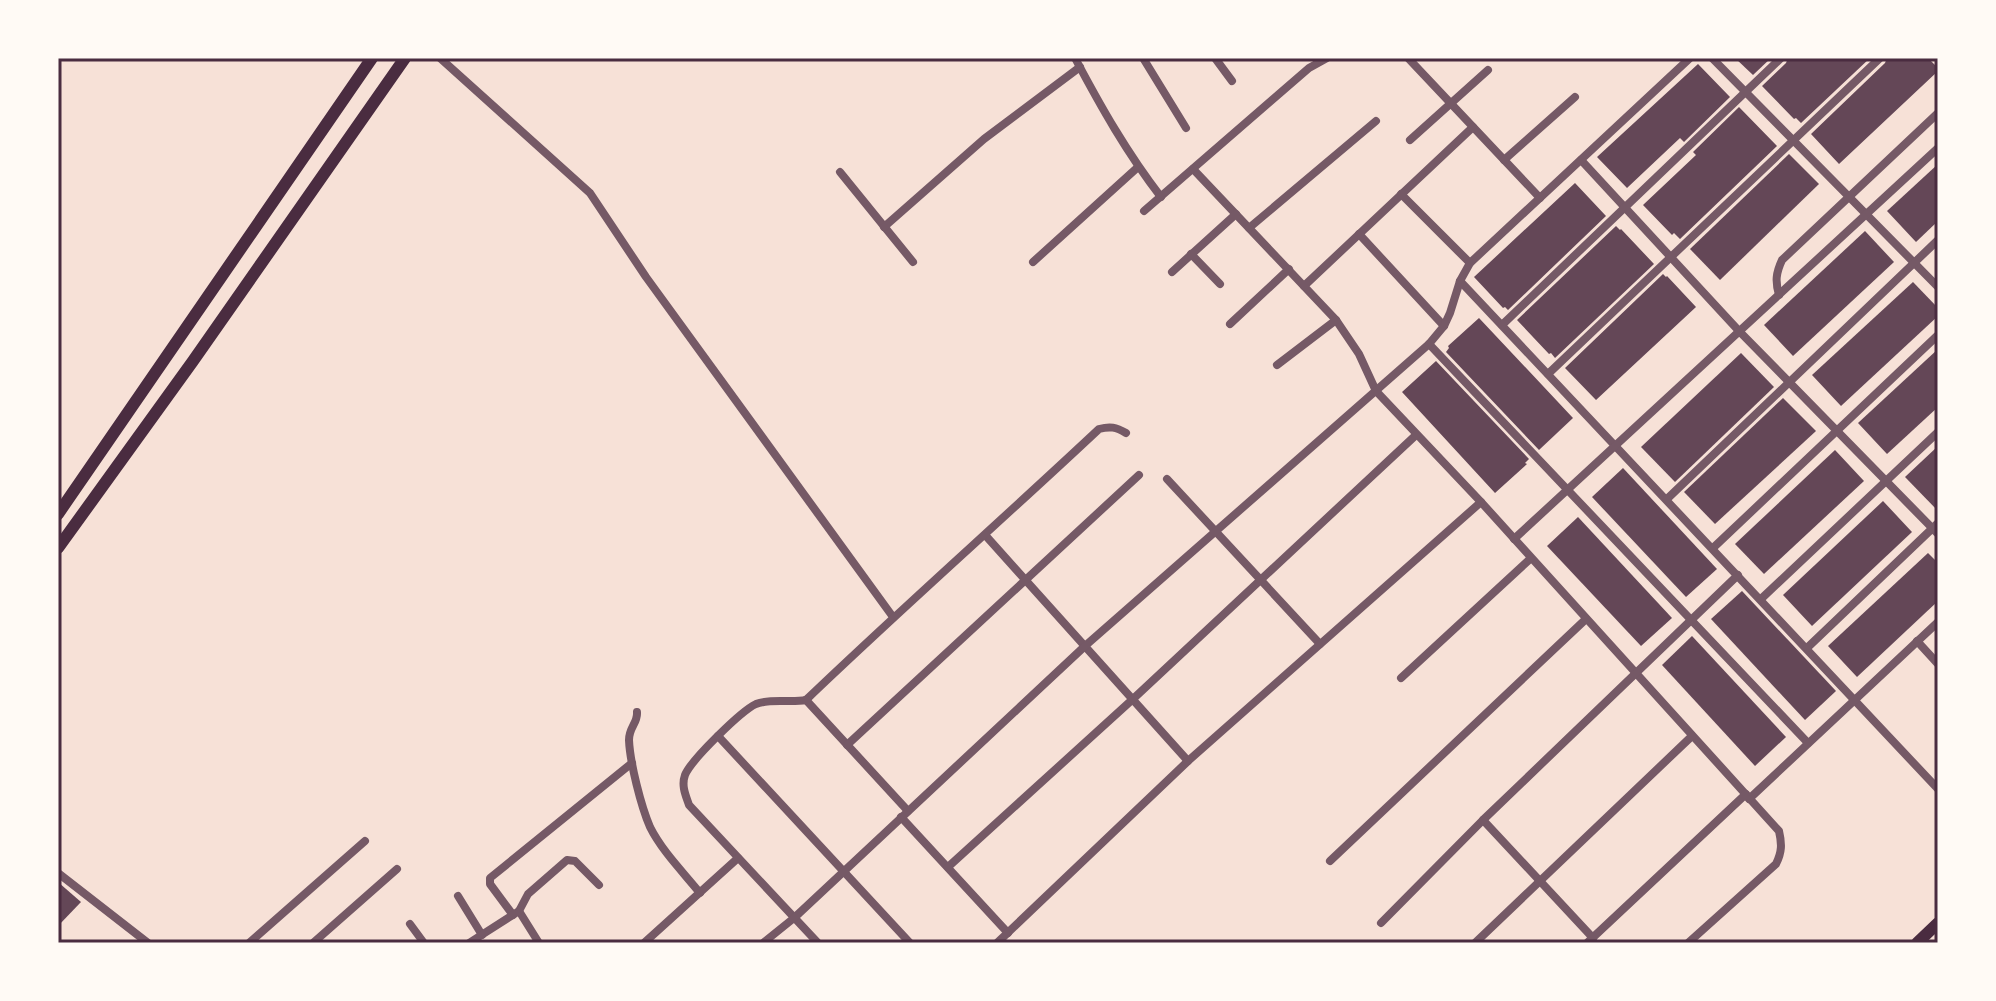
<svg xmlns="http://www.w3.org/2000/svg" width="1996" height="1001" font-family="Arial,sans-serif">
<style>
.building{fill:#644757}
.lines{fill:none;stroke-linecap:round;stroke-linejoin:round}
.minor{stroke:#755966;stroke-width:8}
.primary{stroke:#4a2c40;stroke-width:12}
.neatline{fill:none;stroke:#4a2c40;stroke-width:3}
</style>
<rect width="100%" height="100%" fill="#f7e1d7"/>
<!-- building -->
<g class="building">
<path d="M1735,58H1771L1753,75Z"/>
<path d="M1788,58H1870L1801,123L1796,118L1794,119L1762,86L1786,63Z"/>
<path d="M1887,58H1928L1938,68V71L1839,164L1811,134L1885,63Z"/>
<path d="M1698,64L1730,97L1684,142L1680,138L1627,188L1597,157Z"/>
<path d="M1739,107L1777,146L1680,239L1674,233L1672,235L1643,205L1696,155L1693,152Z"/>
<path d="M1789,154L1819,184L1720,280L1690,249Z"/>
<path d="M1938,164V221L1916,242L1887,211Z"/>
<path d="M1575,183L1606,216L1508,310L1505,307L1503,308L1474,277Z"/>
<path d="M1616,226L1620,230L1621,229L1654,264L1555,358L1551,353L1549,354L1517,320Z"/>
<path d="M1865,231L1894,262L1793,356L1764,325Z"/>
<path d="M1663,274L1666,277L1667,276L1696,307L1596,400L1565,368Z"/>
<path d="M1913,282L1938,308V316L1841,406L1812,375Z"/>
<path d="M1479,318L1573,418L1539,450L1446,352L1449,348L1448,346Z"/>
<path d="M1938,349V407L1887,454L1858,423Z"/>
<path d="M1741,353L1774,387L1675,482L1641,447Z"/>
<path d="M1436,361L1529,459L1525,463L1527,464L1495,493L1402,392Z"/>
<path d="M1783,398L1816,431L1715,524L1684,492Z"/>
<path d="M1938,446V511L1905,477Z"/>
<path d="M1835,450L1864,481L1764,574L1735,544Z"/>
<path d="M1623,468L1717,569L1686,597L1592,497Z"/>
<path d="M1883,501L1912,532L1812,626L1783,595Z"/>
<path d="M1578,517L1672,618L1641,646L1547,546Z"/>
<path d="M1928,553L1938,563V601L1857,677L1828,646Z"/>
<path d="M1742,591L1836,691L1805,720L1711,619Z"/>
<path d="M1692,636L1786,737L1755,766L1662,665Z"/>
<path d="M58,882L81,902L58,926Z"/>
</g>
<g class="lines">
<!-- minor -->
<g class="minor">
<path d="M440,58L590,193L646,277L893,617"/>
<path d="M1075,58C1101,107 1127,153 1161,197"/>
<path d="M1143,58L1186,128"/>
<path d="M1215,58L1232,81"/>
<path d="M1408,58L1540,198"/>
<path d="M1712,58L1938,287"/>
<path d="M1410,140L1488,70"/>
<path d="M1504,160L1575,97"/>
<path d="M1581,160L1739,331L1938,534"/>
<path d="M1193,169L1336,320L1359,354L1376,391L1481,502L1779,831C1782,844 1782,852 1776,864L1688,943"/>
<path d="M840,172L913,262"/>
<path d="M1401,194L1470,263"/>
<path d="M1144,211L1309,68L1327,58"/>
<path d="M884,227L984,139L1080,67"/>
<path d="M1249,228L1376,121"/>
<path d="M1359,234L1444,326"/>
<path d="M1191,254L1220,284"/>
<path d="M1033,262L1138,167"/>
<path d="M1172,272L1236,214"/>
<path d="M1460,281L1938,789"/>
<path d="M1304,286L1473,127"/>
<path d="M1779,295C1775,281 1776,273 1782,260L1938,113"/>
<path d="M1230,324L1289,269"/>
<path d="M1502,325L1781,58"/>
<path d="M1429,344L1808,743"/>
<path d="M1277,365L1336,320"/>
<path d="M1548,374L1880,58"/>
<path d="M1167,479L1320,644"/>
<path d="M1667,499L1938,240"/>
<path d="M986,536L1188,761"/>
<path d="M1514,539L1938,148"/>
<path d="M1713,548L1938,335"/>
<path d="M1761,599L1938,432"/>
<path d="M1917,641L1938,664"/>
<path d="M1807,648L1938,523"/>
<path d="M1401,678L1530,559"/>
<path d="M806,700C902,608 1002,520 1099,429C1110,426 1116,427 1126,433"/>
<path d="M806,700C790,703 771,698 756,704C741,711 691,760 685,775C681,786 686,796 689,805L818,943"/>
<path d="M806,700L908,811"/>
<path d="M637,712C638,723 629,727 629,740C630,763 641,806 650,827C662,851 683,872 700,893"/>
<path d="M718,736L910,943"/>
<path d="M847,745L1139,475"/>
<path d="M1749,799L1938,622"/>
<path d="M901,817L1008,933"/>
<path d="M1483,820L1593,938"/>
<path d="M1330,861L1586,619"/>
<path d="M948,867L1133,699L1416,435"/>
<path d="M58,873L148,943"/>
<path d="M458,896L482,935"/>
<path d="M519,911L539,943"/>
<path d="M513,915L490,884V878L632,763"/>
<path d="M1381,923L1483,820L1738,575"/>
<path d="M410,924L424,943"/>
<path d="M249,943L365,841"/>
<path d="M313,943L397,869"/>
<path d="M469,943L519,911L528,894L567,860L575,861L599,885"/>
<path d="M644,943L738,858"/>
<path d="M763,943L794,918L1085,646L1429,344L1444,326L1450,313L1460,281L1470,263L1690,58"/>
<path d="M997,943L1188,761L1481,502"/>
<path d="M1475,943L1692,736"/>
<path d="M1587,943L1746,794"/>
</g>
<!-- primary -->
<g class="primary">
<path d="M58,514L372,58"/>
<path d="M58,548L193,361L405,58"/>
<path d="M1917,943L1938,923"/>
</g>
</g>
<!-- border -->
<rect width="1996" height="1001" fill="none" stroke="#fffaf5" stroke-width="120"/>
<rect x="60" y="60" width="1876" height="881" class="neatline"/>
</svg>
